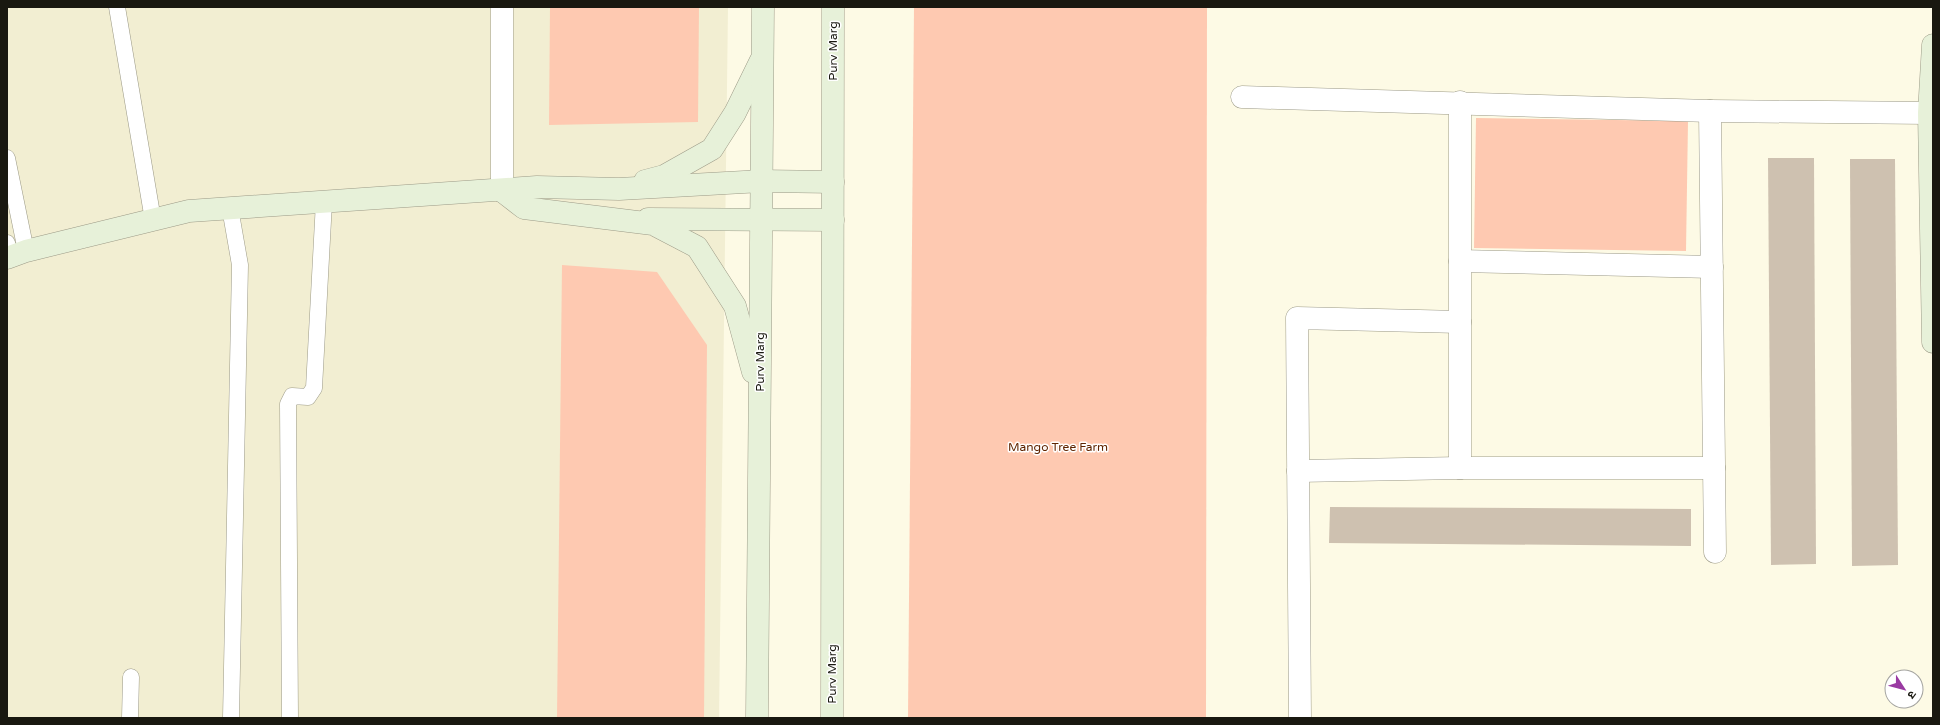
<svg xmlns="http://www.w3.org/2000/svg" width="1940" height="725" font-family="'Varela Round','Noto Sans Devanagari',sans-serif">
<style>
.built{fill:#f2eed2}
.green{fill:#fec9b1}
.building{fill:#cec1b0}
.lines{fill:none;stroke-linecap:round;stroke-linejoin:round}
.lane-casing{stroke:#9c9a87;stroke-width:17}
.street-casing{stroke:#9c9a87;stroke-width:23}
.secondary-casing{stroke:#9c9a87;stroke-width:23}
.lane{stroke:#fff;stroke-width:16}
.street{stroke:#fff;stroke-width:22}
.secondary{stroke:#e7f1d9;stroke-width:22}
.labels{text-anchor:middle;stroke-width:3;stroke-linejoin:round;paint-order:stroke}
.street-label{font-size:12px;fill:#191810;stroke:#fff}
.park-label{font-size:12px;fill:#5f2400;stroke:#fff}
</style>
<rect width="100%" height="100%" fill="#fdfae5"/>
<!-- built -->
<path class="built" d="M7,7H728L719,718H7Z"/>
<!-- green -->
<g class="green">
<path d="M550,7H699L698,122L549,125Z"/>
<path d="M914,7H1207L1206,718H908Z"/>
<path d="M1476,118L1688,121L1686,251L1474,248Z"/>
<path d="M562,265L657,272L707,345L704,718H557Z"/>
</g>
<!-- building -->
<g class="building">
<path d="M1768,158H1814L1816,564L1771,565Z"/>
<path d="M1850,159H1895L1898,565L1852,566Z"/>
<path d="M1330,507L1691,509V546L1329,543Z"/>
</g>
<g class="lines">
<defs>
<g id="lane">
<path d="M117,7L153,220"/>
<path d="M7,158L26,251"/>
<path d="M230,208L240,265L231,718"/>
<path d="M7,243L10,257"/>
<path d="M130,718L131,677"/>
<path d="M290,718L288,404L292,396L308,397L314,388L324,202"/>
</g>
<g id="street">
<path d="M502,7V191"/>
<path d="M1242,97L1710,111L1929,113"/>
<path d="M1460,102V468"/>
<path d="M1710,111L1715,552"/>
<path d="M1460,261L1712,267"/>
<path d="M1298,471L1460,468H1714"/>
<path d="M1300,718L1297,318L1460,322"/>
</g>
<g id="secondary">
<path d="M1933,45L1929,113L1933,342"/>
<path d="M645,181L664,176L712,149L735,113L760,62"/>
<path d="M502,191L524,208L653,224L697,247L735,306L753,372"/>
<path d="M648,219L833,220"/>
<path d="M7,258L26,251L189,211L537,187L619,189L762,181L833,182"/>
<path d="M757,718L763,7"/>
<path d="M832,718L833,7"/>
</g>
</defs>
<!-- lane casing -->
<use href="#lane" class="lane-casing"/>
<!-- street casing -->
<use href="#street" class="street-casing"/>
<!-- secondary casing -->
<use href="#secondary" class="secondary-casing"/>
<!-- lane -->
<use href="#lane" class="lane"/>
<!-- street -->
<use href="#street" class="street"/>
<!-- secondary -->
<use href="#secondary" class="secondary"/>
</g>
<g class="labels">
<!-- street labels -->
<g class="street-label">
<text transform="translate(833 51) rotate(-90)" y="4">Purv Marg</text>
<text transform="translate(760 362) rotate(-90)" y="4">Purv Marg</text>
<text transform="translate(832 674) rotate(-90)" y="4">Purv Marg</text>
</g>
<!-- park labels -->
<g class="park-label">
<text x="1058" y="451">Mango Tree Farm</text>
</g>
</g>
<!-- border -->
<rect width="1940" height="725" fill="none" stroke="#191810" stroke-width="16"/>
<!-- north arrow -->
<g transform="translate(1904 689) rotate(126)"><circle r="19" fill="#ffffff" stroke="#a3a39f"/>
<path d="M0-3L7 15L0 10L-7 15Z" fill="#9a3aa2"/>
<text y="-6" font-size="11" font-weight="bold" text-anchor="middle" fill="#191810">उ</text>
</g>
</svg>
